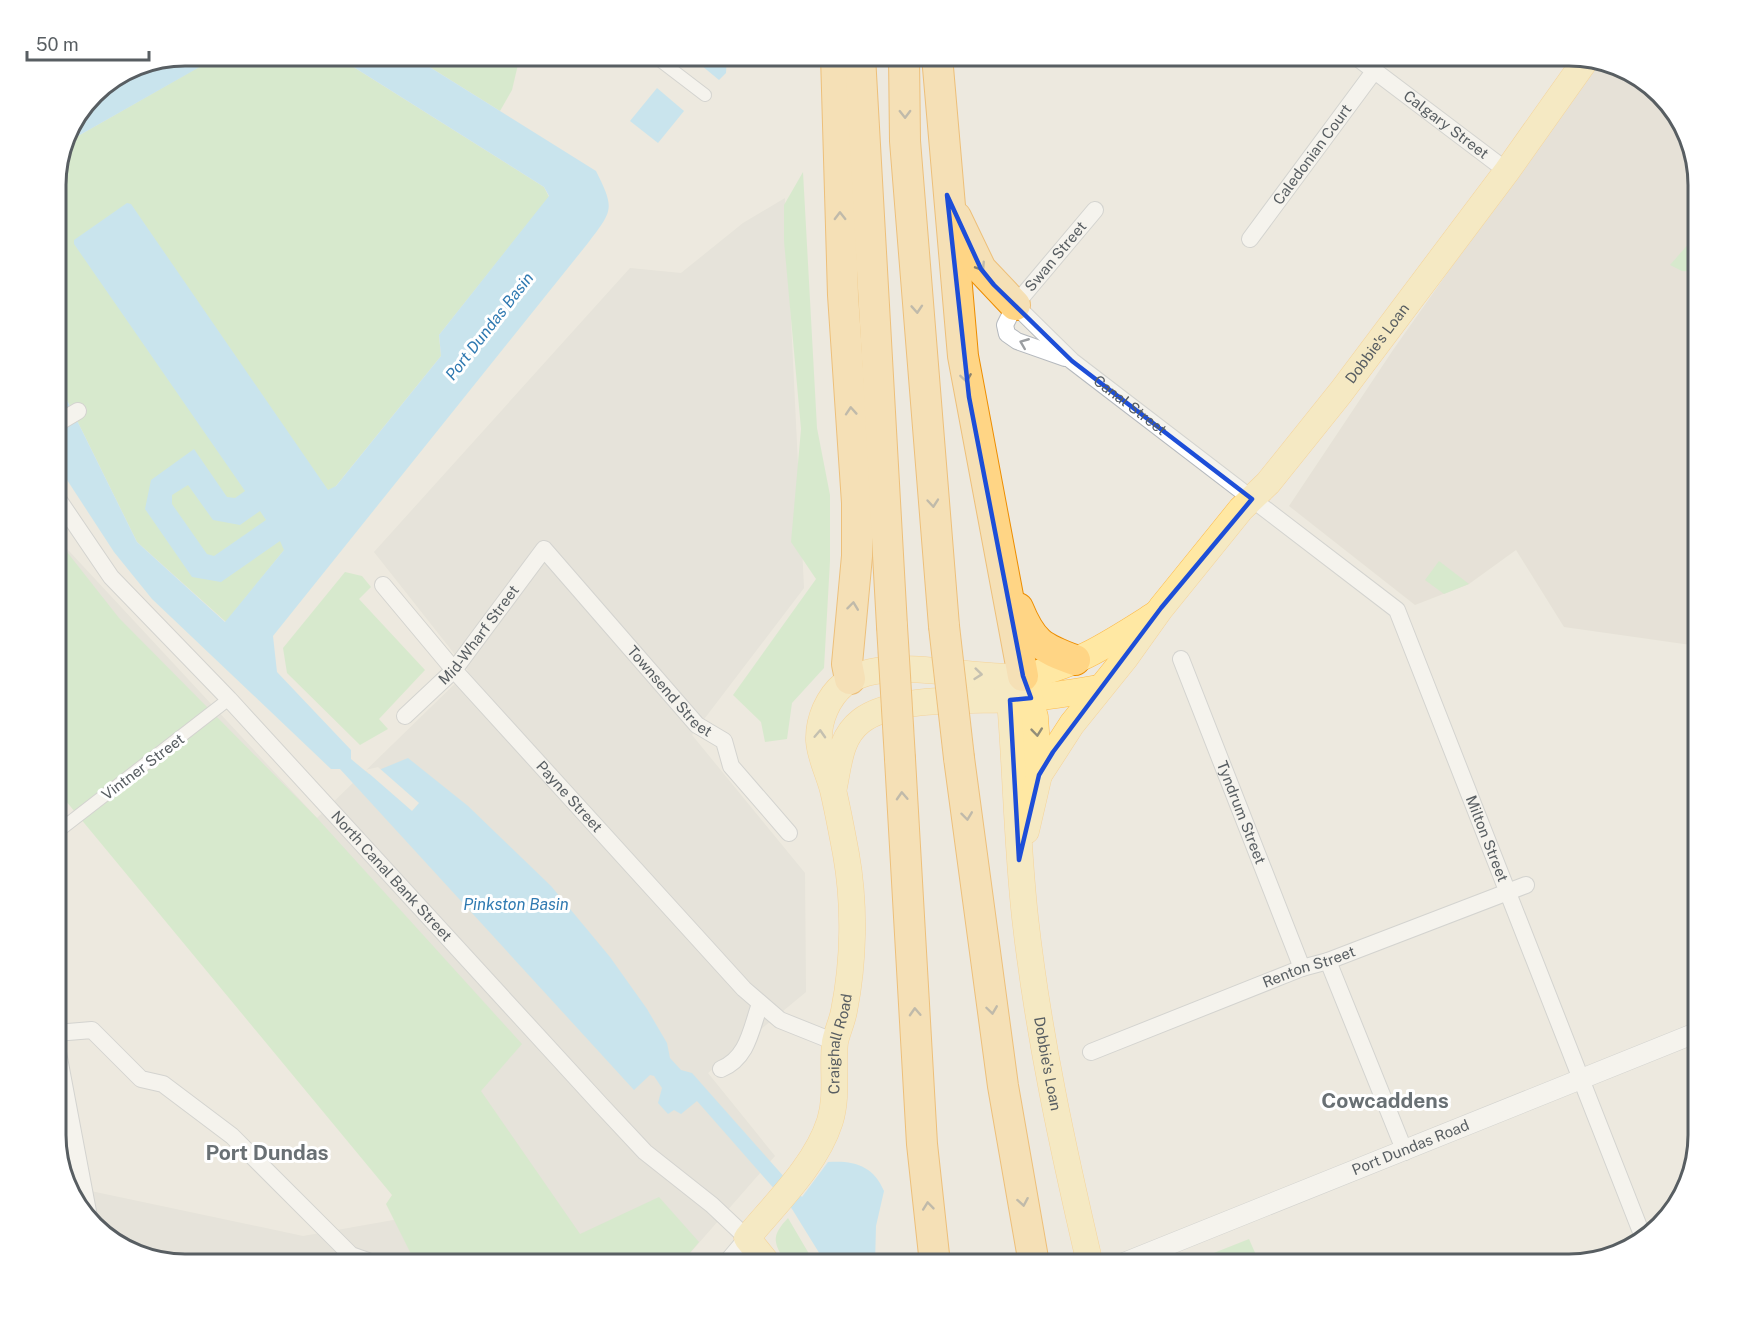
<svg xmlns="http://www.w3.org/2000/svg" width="1754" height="1320" font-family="'Public Sans',sans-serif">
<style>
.industrial{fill:#dddbd4}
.education{fill:#ddd8ce}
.green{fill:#bde8b9}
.water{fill:#9edeff;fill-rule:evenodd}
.pier{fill:#ede9df}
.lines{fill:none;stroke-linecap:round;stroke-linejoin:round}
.pedestrian-casing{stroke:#b5b9be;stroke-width:14}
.minor-casing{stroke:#b5b9be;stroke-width:18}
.tertiary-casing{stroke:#b5b9be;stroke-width:21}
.primary-casing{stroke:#feba48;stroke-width:27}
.motorway-casing{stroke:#ed8d00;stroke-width:32}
.pedestrian{stroke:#fff;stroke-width:12}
.minor{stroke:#fff;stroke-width:16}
.tertiary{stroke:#fff;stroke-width:20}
.primary{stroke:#ffe8a3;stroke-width:26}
.motorway{stroke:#ffd585;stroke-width:30}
.motorway-bridge-casing{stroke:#ed8d00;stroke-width:32;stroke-linecap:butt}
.motorway-bridge{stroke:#ffd585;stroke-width:30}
.oneway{stroke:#8a826c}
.oneway2{stroke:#9b9ea1}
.oneway3{stroke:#928e79}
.marked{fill:none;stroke:#1d4ed8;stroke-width:4.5;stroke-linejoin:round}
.labels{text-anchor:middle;stroke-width:6;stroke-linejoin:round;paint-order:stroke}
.street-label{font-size:15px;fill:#585e62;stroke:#fff}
.water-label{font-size:16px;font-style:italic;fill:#307ab1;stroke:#fff}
.district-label{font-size:21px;font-weight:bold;fill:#697074;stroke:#fff}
.rim{fill:none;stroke:#585e62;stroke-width:3}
</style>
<rect width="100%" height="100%" fill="#ede9df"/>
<!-- industrial -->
<path class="industrial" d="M785,198L804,588L692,735L805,873L806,992L708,1073L775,1156L684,1260L685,1264H184L106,1238L69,1193L67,1186L303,1236L450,1210L56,716V537L317,818L468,671L374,552L630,268L681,273L743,223Z"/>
<!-- education -->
<path class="education" d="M1595,64L1648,82L1685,127L1698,184V646L1564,627L1516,550L1469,584L1415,605L1289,506L1393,350Z"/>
<!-- green -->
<g class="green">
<path d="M218,56H336L544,187L549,197L439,335L441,356L226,622L137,542L56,378V176L64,144Z"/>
<path d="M412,56H520L512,90L500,111Z"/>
<path d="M803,172L817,428L830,495V561L824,668L792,703L787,739L765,742L761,722L733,695L816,579L791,542L801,429L784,241V205Z"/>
<path d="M1698,233V272L1682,271L1670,265Z"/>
<path d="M56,538L119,618L317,818L522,1044L481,1091L580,1234L659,1197L699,1242L684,1260L685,1264H416L386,1204L392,1195L56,789Z"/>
<path d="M1439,561L1469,584L1444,594L1425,580Z"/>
<path d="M345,572L362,576L371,587L359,599L425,670L379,719L388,729L360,745L287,673L283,648Z"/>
<path d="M788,1218L815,1264H801L792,1255L784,1259C772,1241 773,1234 788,1218Z"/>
<path d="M1249,1239L1260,1264H1186Z"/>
</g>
<!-- water -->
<g class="water">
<path d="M185,56H219L64,144C74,110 102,81 134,66C149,59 169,59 185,56Z"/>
<path d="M336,56H412L596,171C615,209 613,210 588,243L273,636L277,672L351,750V759L369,774L408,758L468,806L551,886L610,957L647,1009L667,1043L670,1058L681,1070L692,1073L802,1197L828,1162C854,1160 874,1166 884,1191L876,1226L875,1264H826L792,1209L697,1101L681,1114L674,1110L668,1114L658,1103L662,1088L654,1076L650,1075L634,1090L340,769H331L152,599L114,552L56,463V378L137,542L225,622L284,550L280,541L221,582L192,577L145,509L151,480L194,449L227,497L235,498L245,491L74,244V240L127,203L131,204L328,490L336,486L441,356L439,335L549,196L544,187ZM188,485L213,520L240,525L260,511L266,520L214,556L207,554L172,504V495Z"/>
<path d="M690,56H727L726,73L719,80Z"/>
<path d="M657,88L684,111L658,143L630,121Z"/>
</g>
<!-- pier -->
<path class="pier" d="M378,767L419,803L412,811L365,770Z"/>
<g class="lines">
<defs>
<g id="pedestrian">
<path d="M654,56L705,95"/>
<path d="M56,833L229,699"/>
</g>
<g id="minor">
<path id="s1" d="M1355,56L1507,171"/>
<path id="s2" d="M1250,239L1375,70"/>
<path id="s3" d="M1015,305L1072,361L1397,610L1643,1237"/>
<path id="s4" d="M1065,358L1017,341L1007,334L1005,325L1015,305L1095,210"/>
<path d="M56,424L78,411"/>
<path id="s5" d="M56,496L111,577L229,699L601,1105L645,1152L712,1205L747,1238L725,1264"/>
<path id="s6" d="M383,585L454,670L744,989L780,1020L835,1042"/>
<path id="s7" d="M1181,659L1302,968"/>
<path id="s8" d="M405,716L454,670L544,549L697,725L724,741L731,766L789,833"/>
<path d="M1328,961L1405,1152"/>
<path d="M56,1033L92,1030L141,1079L163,1084L232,1136L351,1255L368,1261L369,1264"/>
<path d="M56,1042L89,1217"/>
<path id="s9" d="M1091,1052L1302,968L1328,961L1526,885"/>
<path d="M721,1069C748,1058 751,1029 760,1004"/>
</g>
<g id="tertiary">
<path id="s10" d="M1121,1264L1698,1032"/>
</g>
<g id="primary">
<path id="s11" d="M1012,676L1010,700C1016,772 1017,845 1025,917C1038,1034 1063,1149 1090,1264"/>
<path id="s12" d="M1039,775L1072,724L1126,657L1161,608L1241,509L1268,483L1341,392L1507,171L1585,61"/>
<path d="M834,787C839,763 840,737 861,721C897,693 985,703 1031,698C1054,696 1076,692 1099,688"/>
<path d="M1026,831L1039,775L1035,717L1026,685"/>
<path id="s13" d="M768,1264L747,1238C776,1203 816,1165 830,1121C838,1095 832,1069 835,1042C837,1032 842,1022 844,1011C854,961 855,904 846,854C842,833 838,811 833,790C829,774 820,757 819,741C818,720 828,697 844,684C884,652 974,682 1022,676C1071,670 1115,640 1156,614"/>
</g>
<g id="motorway">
<path d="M836,56L843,295L857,503V556L847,664L850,679"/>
<path d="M860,56L892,626"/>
<path d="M904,56L905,141L944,626"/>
<path d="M937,56L963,356L1023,676"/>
<path d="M956,217L981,269L1015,305"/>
<path d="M1018,608C1032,642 1041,648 1075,660"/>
<path d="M959,758L1003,1086L1034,1264"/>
<path d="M900,759L922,1144L935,1264"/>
</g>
</defs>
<!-- pedestrian casing -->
<use href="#pedestrian" class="pedestrian-casing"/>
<!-- minor casing -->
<use href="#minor" class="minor-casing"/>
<!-- tertiary casing -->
<use href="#tertiary" class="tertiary-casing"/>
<!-- primary casing -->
<use href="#primary" class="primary-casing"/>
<!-- motorway casing -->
<use href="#motorway" class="motorway-casing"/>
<!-- pedestrian -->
<use href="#pedestrian" class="pedestrian"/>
<!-- minor -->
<use href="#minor" class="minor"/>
<!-- tertiary -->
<use href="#tertiary" class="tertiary"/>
<!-- primary -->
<use href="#primary" class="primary"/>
<!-- motorway -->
<use href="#motorway" class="motorway"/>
<defs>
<g id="motorway-bridge">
<path d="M892,626L900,759"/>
<path d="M944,626L959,758"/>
</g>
</defs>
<!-- motorway-bridge casing -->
<use href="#motorway-bridge" class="motorway-bridge-casing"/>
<!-- motorway-bridge -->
<use href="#motorway-bridge" class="motorway-bridge"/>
</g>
<!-- one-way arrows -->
<defs><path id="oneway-chevron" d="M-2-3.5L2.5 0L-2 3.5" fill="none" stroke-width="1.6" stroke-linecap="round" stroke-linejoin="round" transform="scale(1.5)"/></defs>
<g class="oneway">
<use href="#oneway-chevron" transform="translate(905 114) rotate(89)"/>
<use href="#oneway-chevron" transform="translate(840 216) rotate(-91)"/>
<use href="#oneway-chevron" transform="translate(981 267) rotate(57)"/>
<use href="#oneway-chevron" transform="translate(917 309) rotate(86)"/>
<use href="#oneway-chevron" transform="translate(966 378) rotate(81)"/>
<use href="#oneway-chevron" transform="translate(851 411) rotate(-94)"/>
<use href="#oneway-chevron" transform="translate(933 503) rotate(85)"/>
<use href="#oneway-chevron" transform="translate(853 606) rotate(-83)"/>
<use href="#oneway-chevron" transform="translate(902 796) rotate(-93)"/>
<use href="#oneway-chevron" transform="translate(967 816) rotate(83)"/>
<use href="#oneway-chevron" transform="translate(992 1010) rotate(82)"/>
<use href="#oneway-chevron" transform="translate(915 1012) rotate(-93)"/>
<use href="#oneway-chevron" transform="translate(1023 1202) rotate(80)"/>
<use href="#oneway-chevron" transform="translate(928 1206) rotate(-96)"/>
</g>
<use class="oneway2" href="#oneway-chevron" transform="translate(1024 343) rotate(-158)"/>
<g class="oneway3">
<use href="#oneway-chevron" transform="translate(978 674) rotate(6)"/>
<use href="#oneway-chevron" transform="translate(1037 732) rotate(84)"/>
<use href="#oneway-chevron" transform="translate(820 734) rotate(-87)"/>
</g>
<!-- marked area -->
<path d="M0 0H1754V1320H0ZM947,195L981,269L994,285L1072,361L1252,499L1161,608L1053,752L1039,775L1019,860L1010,700L1031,698L1023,676L969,397Z" fill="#ede9df" fill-opacity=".55" fill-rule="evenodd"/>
<path class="marked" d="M947,195L981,269L994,285L1072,361L1252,499L1161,608L1053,752L1039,775L1019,860L1010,700L1031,698L1023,676L969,397Z"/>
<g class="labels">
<!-- street labels -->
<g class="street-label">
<text dy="5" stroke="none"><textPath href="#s1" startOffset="114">Calgary Street</textPath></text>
<text dy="5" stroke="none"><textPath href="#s2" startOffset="105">Caledonian Court</textPath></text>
<text dy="5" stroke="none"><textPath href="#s4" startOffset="158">Swan Street</textPath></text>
<text dy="5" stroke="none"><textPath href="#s12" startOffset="549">Dobbie's Loan</textPath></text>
<text dy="5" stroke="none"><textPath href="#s3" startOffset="153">Canal Street</textPath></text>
<text dy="5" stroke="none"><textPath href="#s8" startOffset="110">Mid-Wharf Street</textPath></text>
<text dy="5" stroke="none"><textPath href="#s8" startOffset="408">Townsend Street</textPath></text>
<text transform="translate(143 767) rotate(-37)" y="5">Vintner Street</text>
<text dy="5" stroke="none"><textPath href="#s6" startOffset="282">Payne Street</textPath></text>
<text dy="5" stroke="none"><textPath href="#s7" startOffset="165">Tyndrum Street</textPath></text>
<text dy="5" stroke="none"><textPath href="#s3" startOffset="735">Milton Street</textPath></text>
<text dy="5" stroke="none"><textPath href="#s5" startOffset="508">North Canal Bank Street</textPath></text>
<text dy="5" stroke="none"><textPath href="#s9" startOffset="234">Renton Street</textPath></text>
<text dy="5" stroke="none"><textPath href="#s13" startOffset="256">Craighall Road</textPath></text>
<text dy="5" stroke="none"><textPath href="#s11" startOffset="390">Dobbie's Loan</textPath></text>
<text dy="5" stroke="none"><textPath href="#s10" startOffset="312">Port Dundas Road</textPath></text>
</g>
<!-- water labels -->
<g class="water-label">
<text transform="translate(489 326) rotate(-52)" y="6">Port Dundas Basin</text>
<text x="516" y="910">Pinkston Basin</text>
</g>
<!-- district labels -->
<g class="district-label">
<text x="1385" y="1108">Cowcaddens</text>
<text x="267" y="1160">Port Dundas</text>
</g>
</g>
<!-- crop -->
<path d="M0 0H1754V1320H0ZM185 66H1569A119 119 0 0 1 1688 185V1135A119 119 0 0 1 1569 1254H185A119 119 0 0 1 66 1135V185A119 119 0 0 1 185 66Z" fill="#fff" fill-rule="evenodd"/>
<path class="rim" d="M185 66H1569A119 119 0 0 1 1688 185V1135A119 119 0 0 1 1569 1254H185A119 119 0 0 1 66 1135V185A119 119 0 0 1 185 66Z"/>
<!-- scale -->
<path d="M27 51v9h122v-9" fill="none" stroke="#585e62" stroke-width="3"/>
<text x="36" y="51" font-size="18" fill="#585e62" stroke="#ffffff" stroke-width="4.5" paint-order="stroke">50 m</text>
</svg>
